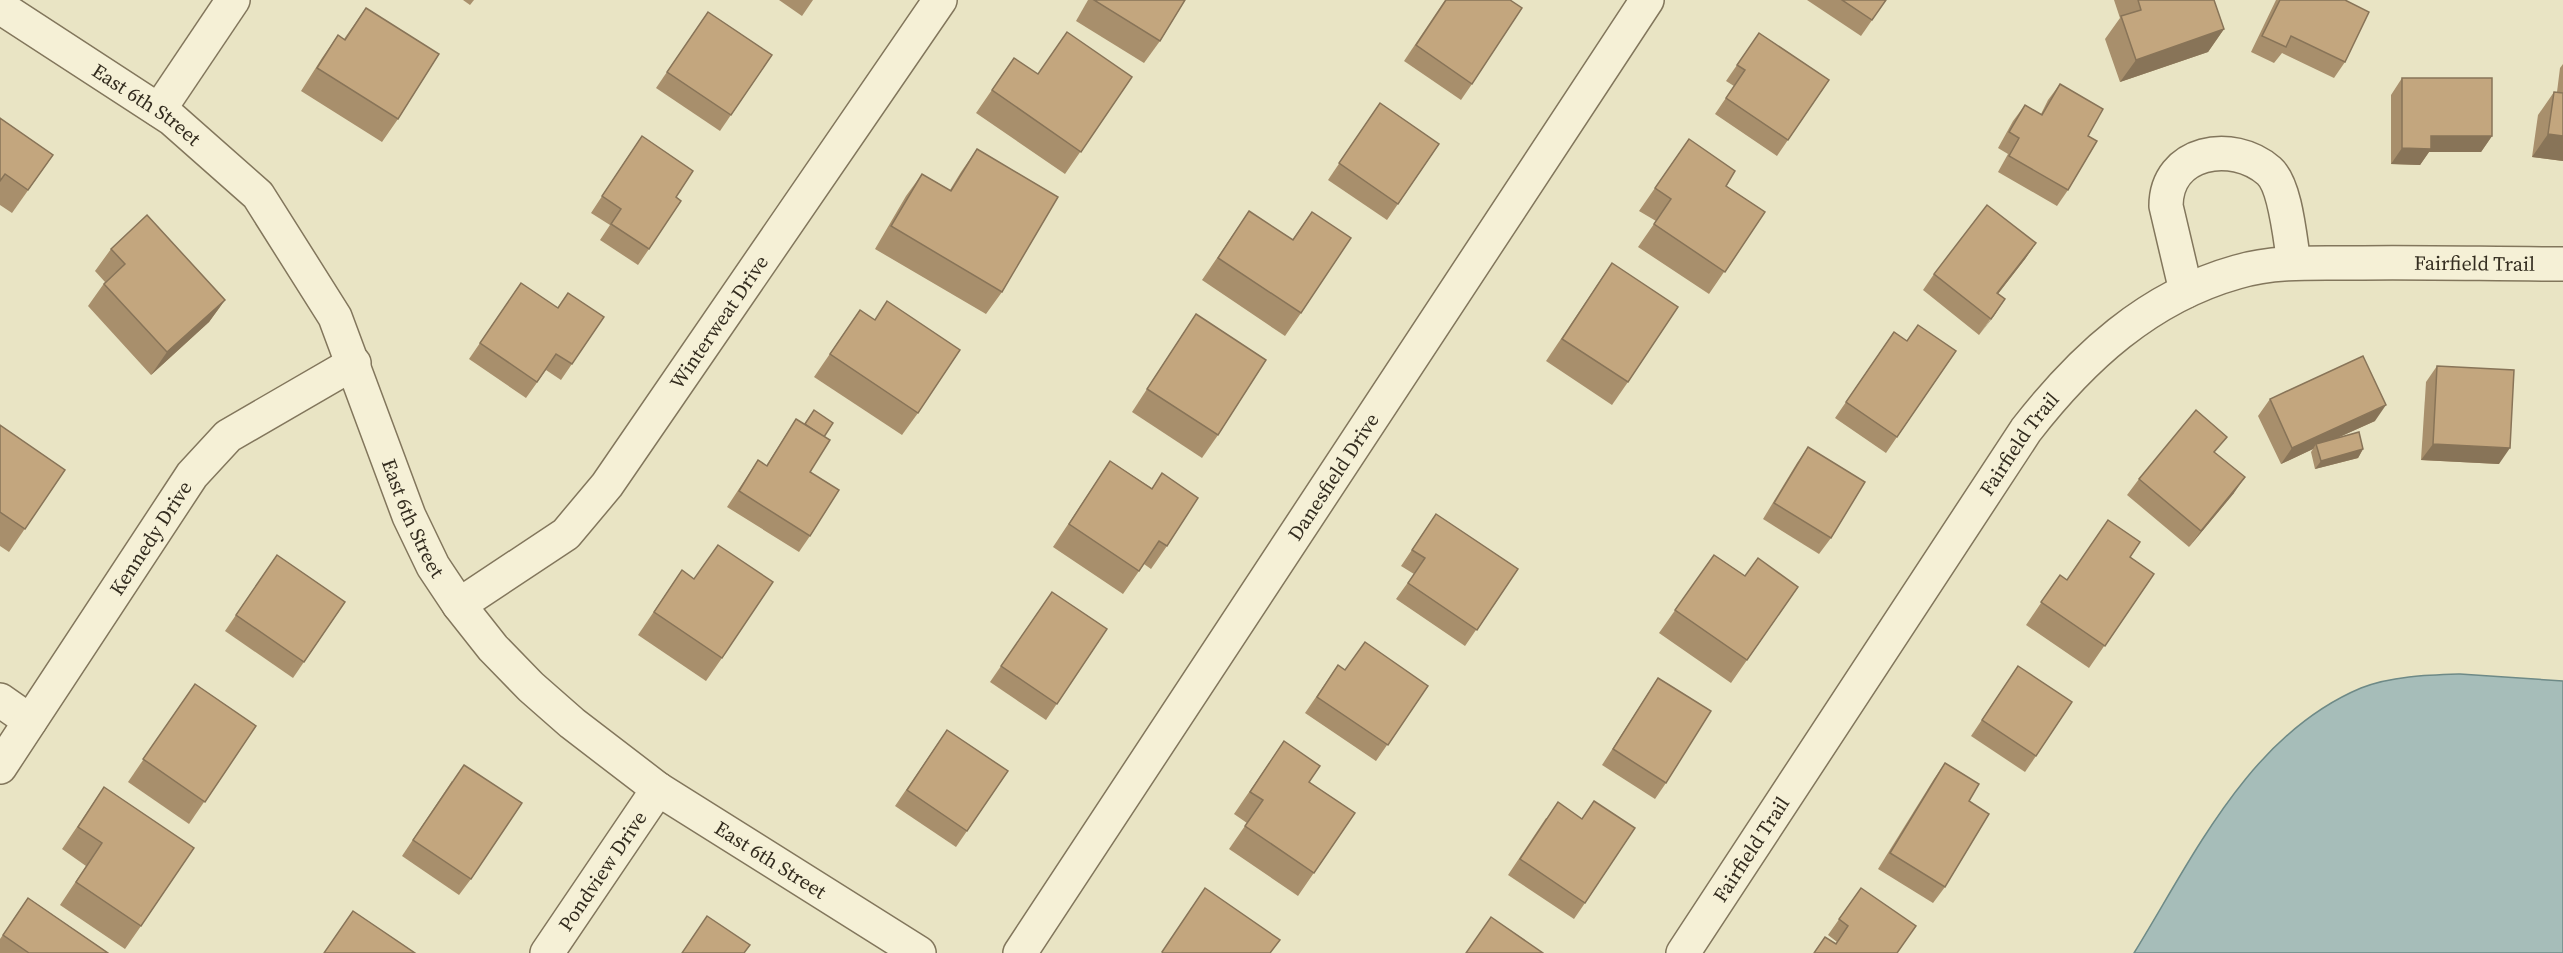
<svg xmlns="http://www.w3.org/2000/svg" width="2563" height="953" font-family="'Source Serif 4',serif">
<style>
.water{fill:#a6bdb9;stroke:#6e8a87;stroke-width:1.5}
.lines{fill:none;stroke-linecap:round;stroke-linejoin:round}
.minor-casing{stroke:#82765c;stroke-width:36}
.minor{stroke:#f5f0d6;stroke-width:33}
.wall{fill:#a88f6c}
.shaded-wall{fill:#887458}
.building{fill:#c3a67e;stroke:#887458;stroke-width:1.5}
.labels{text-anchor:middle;stroke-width:5;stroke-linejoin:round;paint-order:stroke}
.street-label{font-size:20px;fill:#332c1f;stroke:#f1edd3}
</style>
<rect width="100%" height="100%" fill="#e9e4c4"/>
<!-- water -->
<path class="water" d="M2460,674L2563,681V953H2134C2194,856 2249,735 2361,688C2391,676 2428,675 2460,674Z"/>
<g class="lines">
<defs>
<g id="minor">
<path id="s1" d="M0,7L172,119L258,195L335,317L409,516L433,566L459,605L493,648L531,687L572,723L658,789L919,953"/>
<path d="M159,110L233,0"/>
<path d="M2186,291L2166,206C2166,151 2232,139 2269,171C2286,186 2290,240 2294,263"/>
<path id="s2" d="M459,605L566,534L607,485L940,0"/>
<path d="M0,700L30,721"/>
<path id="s3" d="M0,767L192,475L228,436L354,363"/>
<path id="s4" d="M547,953L658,789"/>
<path id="s5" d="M1020,953L1647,0"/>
<path id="s6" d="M1683,953L2026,430C2082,358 2148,297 2237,272C2274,261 2315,263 2354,263C2424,262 2493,264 2563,264"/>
</g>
</defs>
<!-- minor casing -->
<use href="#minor" class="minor-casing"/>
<!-- minor -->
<use href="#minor" class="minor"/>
</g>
<!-- wall -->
<g class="wall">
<path d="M463,0H474L470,5Z"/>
<path d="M779,0H813L802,16Z"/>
<path d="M1088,0H1185L1160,41L1144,63L1076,21Z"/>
<path d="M1445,0H1510L1472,84L1461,100L1404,61Z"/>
<path d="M1807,0H1886L1861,36Z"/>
<path d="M2114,0H2214L2224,29L2208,52L2120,82L2105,39L2120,18Z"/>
<path d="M2276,0H2345V62L2334,78L2282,53L2274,63L2251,52Z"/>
<path d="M366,8L398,119L382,142L301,91L322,58L338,35L344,39Z"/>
<path d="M708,12L772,55L720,131L656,88Z"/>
<path d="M1759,33L1829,80L1777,156L1715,114L1734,86L1726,81Z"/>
<path d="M1014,58L1037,74L1132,77L1065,174L976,113Z"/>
<path d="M2563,64V161L2532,157L2538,115L2554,92H2557L2560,68Z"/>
<path d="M2402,78L2492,136L2481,152H2429L2420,165L2391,164V95Z"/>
<path d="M2060,84L2088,136L2068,190L2057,206L1998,172L2008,154L1998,148L2013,121L2025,105L2041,114L2048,100Z"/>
<path d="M1380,103L1439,144L1387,220L1328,180Z"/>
<path d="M0,118L53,155L12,213L0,205Z"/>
<path d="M1689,139L1726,186L1765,212L1709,294L1638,247L1656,221L1639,211Z"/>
<path d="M977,149L1002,292L986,314L875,249L906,196L922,174L950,190L961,172Z"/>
<path d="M631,152L676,197L649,249L638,265L600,240L610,225L591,213Z"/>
<path d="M1249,211L1292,240L1312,212L1301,313L1285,336L1202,280Z"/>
<path d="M2036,243L2025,259L1998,294L2005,299L1979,335L1923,290L1934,274Z"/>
<path d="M111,249L225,300L209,322L151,375L88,306L105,282L95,271Z"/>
<path d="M1612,263L1628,382L1612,405L1546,361Z"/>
<path d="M521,283L557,308L568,293L604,317L561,380L546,370L526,398L469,359Z"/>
<path d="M860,310L918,413L902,435L814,377Z"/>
<path d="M1196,314L1218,435L1202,458L1132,412Z"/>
<path d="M1894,332L1907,341L1956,351L1886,453L1835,418Z"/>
<path d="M2437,366L2499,464L2421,460L2426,382Z"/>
<path d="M2270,399L2375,421L2335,439L2363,449L2358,458L2315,469L2311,452L2313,449L2281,464L2258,416Z"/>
<path d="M814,410L824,437L810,472V536L799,552L727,507L758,460L766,466L796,419L804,424Z"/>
<path d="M0,425L65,470L9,552L0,546Z"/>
<path d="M1808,447L1831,538L1819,554L1763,519L1797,463Z"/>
<path d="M2216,453L2234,493L2189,547L2127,495L2139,479Z"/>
<path d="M1110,461L1152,488L1162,473L1167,546L1151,569L1144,564L1123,594L1053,547Z"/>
<path d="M1436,514L1518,569L1465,646L1396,599L1414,574L1401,566Z"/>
<path d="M277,555L345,602L293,678L225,631Z"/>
<path d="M1714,555L1745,576L1798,587L1731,683L1659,633Z"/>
<path d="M2130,557L2154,574L2089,668L2026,625L2060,575L2067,580Z"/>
<path d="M682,570L694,579L722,658L706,681L638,635Z"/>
<path d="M1052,592L1107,629L1046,720L990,682Z"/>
<path d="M1338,665L1345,670L1428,686L1376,761L1305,713Z"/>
<path d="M2018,666L2036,756L2025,772L1971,736Z"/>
<path d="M1658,678L1666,783L1655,799L1602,765Z"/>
<path d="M195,684L256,726L189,824L128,782Z"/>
<path d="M947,730L967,831L956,847L895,806Z"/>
<path d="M1284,741L1309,782L1355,813L1298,896L1229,849L1247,823L1234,814Z"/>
<path d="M1945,763L1969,801L1945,887L1933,903L1878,869L1934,779Z"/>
<path d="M452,781L471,879L459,895L402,856Z"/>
<path d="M104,787L141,926L125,949L60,905L86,866L62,849Z"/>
<path d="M1594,801L1585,903L1574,919L1508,875L1546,818H1582Z"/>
<path d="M1861,888L1897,953L1835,944L1837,942L1828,935Z"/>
<path d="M28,898L108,953H0V939Z"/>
</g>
<!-- shaded-wall -->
<g class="shaded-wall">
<path d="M2224,29L2208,52L2120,82L2136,60Z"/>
<path d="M2548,134L2563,136V161L2532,157Z"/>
<path d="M2431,136H2492L2481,152H2429L2420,165L2391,164L2402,148Z"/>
<path d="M2036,243L2025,259L1986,309L1997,293Z"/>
<path d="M2005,299L1994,316L1979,335L1991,319Z"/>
<path d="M225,300L209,322L151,375L167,352Z"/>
<path d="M2386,405L2375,421L2317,447L2316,444L2313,449L2281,464L2292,448Z"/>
<path d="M2433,444L2510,448L2499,464L2421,460Z"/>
<path d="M2363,449L2358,458L2315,469L2321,461Z"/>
<path d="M2245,477L2234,493L2189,547L2201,531Z"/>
</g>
<!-- building -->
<g class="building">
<path d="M1094,0H1185L1160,41Z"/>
<path d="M1446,0H1510L1522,8L1472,84L1416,45Z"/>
<path d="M1842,0H1886L1872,20Z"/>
<path d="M2138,0H2214L2224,29L2136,60L2121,16L2141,10Z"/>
<path d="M2280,0H2345L2369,12L2345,62L2291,36L2286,47L2262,36Z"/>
<path d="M366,8L439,54L398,119L317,68L338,35L345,40Z"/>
<path d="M708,12L772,55L731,115L667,72Z"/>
<path d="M1067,32L1132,77L1081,152L992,90L1014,58L1038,74Z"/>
<path d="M1759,33L1829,80L1788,140L1726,98L1745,70L1737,65Z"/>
<path d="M2402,78H2492V136H2431V149L2402,148Z"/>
<path d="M2060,84L2103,109L2088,136L2097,141L2068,190L2009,156L2019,138L2009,132L2025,105L2042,115Z"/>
<path d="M2554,92L2563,93V136L2548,134Z"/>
<path d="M1380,103L1439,144L1398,204L1339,163Z"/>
<path d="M0,118L53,155L28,190L5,174L0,181Z"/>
<path d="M642,136L693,171L676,197L681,201L649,249L611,224L621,209L602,196Z"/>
<path d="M1689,139L1735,171L1726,186L1765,212L1725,272L1654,224L1671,199L1655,188Z"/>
<path d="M977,149L1058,197L1002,292L891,226L922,174L951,191Z"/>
<path d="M1987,205L2036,243L1997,293L2005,299L1991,319L1934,274Z"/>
<path d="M1249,211L1293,240L1312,212L1351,238L1301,313L1218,258Z"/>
<path d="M147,215L225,300L167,352L104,284L125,264L111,249Z"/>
<path d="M1612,263L1678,307L1628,382L1562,339Z"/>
<path d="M521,283L558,308L568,293L604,317L572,364L556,354L537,382L480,343Z"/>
<path d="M887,301L960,350L918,413L830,354L860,310L875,320Z"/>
<path d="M1196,314L1266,360L1218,435L1147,389Z"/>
<path d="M1918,325L1956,351L1897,437L1846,402L1894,332L1907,341Z"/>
<path d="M2363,356L2386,405L2292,448L2270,399Z"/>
<path d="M2437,366L2514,370L2510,448L2433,444Z"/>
<path d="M814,410L833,423L824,437L805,424Z"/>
<path d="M2196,410L2227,437L2214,452L2245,477L2201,531L2139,479Z"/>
<path d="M796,419L830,440L810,472L839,490L810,536L739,491L758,460L767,466Z"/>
<path d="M0,425L65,470L25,529L0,512Z"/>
<path d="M2359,432L2363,449L2321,461L2316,444Z"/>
<path d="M1808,447L1865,482L1831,538L1774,503Z"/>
<path d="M1110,461L1152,489L1162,473L1198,498L1167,546L1159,541L1139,571L1069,524Z"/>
<path d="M1436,514L1518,569L1477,630L1408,583L1425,558L1412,550Z"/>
<path d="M2108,520L2140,542L2130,557L2154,574L2105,646L2041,602L2060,575L2067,580Z"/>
<path d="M718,545L773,582L722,658L654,612L682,570L694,579Z"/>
<path d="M277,555L345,602L304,662L236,615Z"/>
<path d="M1714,555L1745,576L1758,558L1798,587L1747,660L1675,610Z"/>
<path d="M1052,592L1107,629L1057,704L1001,666Z"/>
<path d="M1365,642L1428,686L1388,745L1317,697L1338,665L1345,670Z"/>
<path d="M2018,666L2072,702L2036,756L1982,720Z"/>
<path d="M1658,678L1711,711L1666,783L1613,749Z"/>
<path d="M195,684L256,726L205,802L143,759Z"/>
<path d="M947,730L1008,771L967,831L907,790Z"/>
<path d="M1284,741L1320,766L1309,782L1355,813L1314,873L1245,826L1263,800L1250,792Z"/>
<path d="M1945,763L1979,784L1969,801L1989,814L1945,887L1890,853Z"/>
<path d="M464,765L522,803L471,879L413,840Z"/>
<path d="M104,787L194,848L141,926L76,882L102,843L78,827Z"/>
<path d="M1594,801L1635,828L1585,903L1520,859L1558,802L1582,819Z"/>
<path d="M1205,888L1280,940L1270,953H1163L1162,952Z"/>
<path d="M1861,888L1916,926L1897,953H1814L1825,937L1836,944L1848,926L1839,919Z"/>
<path d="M28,898L108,953H29L3,935Z"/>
<path d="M353,911L415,953H324Z"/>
<path d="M707,916L750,945L744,953H682Z"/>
<path d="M1491,917L1543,953H1466Z"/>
</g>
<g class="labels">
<!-- street labels -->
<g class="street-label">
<text dy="7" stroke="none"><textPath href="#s1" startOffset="176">East 6th Street</textPath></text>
<text dy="7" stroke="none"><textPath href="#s6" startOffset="1132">Fairfield Trail</textPath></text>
<text dy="7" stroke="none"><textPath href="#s2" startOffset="390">Winterweat Drive</textPath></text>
<text dy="7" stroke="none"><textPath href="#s6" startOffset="610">Fairfield Trail</textPath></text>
<text dy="7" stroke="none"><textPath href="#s5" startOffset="570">Danesfield Drive</textPath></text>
<text dy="7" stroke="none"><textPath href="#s1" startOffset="680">East 6th Street</textPath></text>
<text dy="7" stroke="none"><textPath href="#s3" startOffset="274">Kennedy Drive</textPath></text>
<text dy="7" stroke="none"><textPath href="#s6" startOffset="124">Fairfield Trail</textPath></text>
<text dy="7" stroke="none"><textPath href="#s1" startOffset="1184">East 6th Street</textPath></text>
<text dy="7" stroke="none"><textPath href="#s4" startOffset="99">Pondview Drive</textPath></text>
</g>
</g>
</svg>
